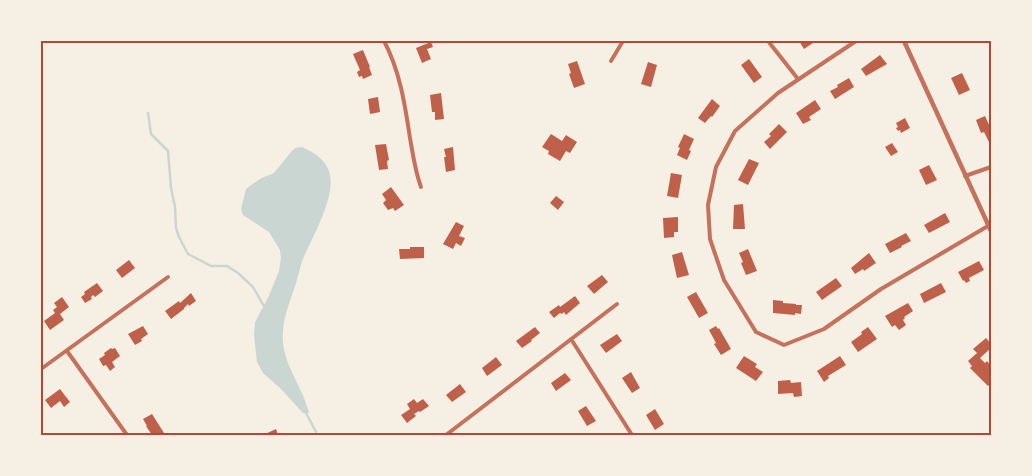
<svg xmlns="http://www.w3.org/2000/svg" width="1032" height="476" font-family="'Nunito Sans',sans-serif">
<style>
.water{fill:#c9d6d2}
.lines{fill:none;stroke-linecap:round;stroke-linejoin:round}
.stream{stroke:#c9d6d2;stroke-width:2.5}
.building{fill:#bf614a}
.minor{stroke:#c5725c;stroke-width:4}
.tertiary{stroke:#c5725c;stroke-width:4.5}
.neatline{fill:none;stroke:#b5482f;stroke-width:2}
</style>
<rect width="100%" height="100%" fill="#f6efe4"/>
<!-- water -->
<path class="water" d="M302,147C315,153 327,160 330,175C335,199 311,240 302,261C300,268 298,276 296,283C291,299 284,314 283,331C280,362 302,384 309,413H303L281,389L263,373L257,362L254,335L255,322L268,298L279,271L281,258L280,250L269,232L243,215L241,209L246,189L251,185L262,178L274,173L291,152L295,148Z"/>
<g class="lines">
<!-- stream -->
<g class="stream">
<path d="M148,113L151,134L168,151L171,188L175,207L176,228L179,237L188,254L211,266H227L238,273L253,287L265,308"/>
<path d="M305,411L316,432"/>
</g>
</g>
<!-- building -->
<g class="building">
<path d="M799,41H812L813,43L804,49Z"/>
<path d="M431,42L433,47L427,49L431,59L422,63L416,48Z"/>
<path d="M363,50L370,67H369L372,75L363,79L362,76L359,77L357,72L360,70L353,54Z"/>
<path d="M880,55L887,64L866,76L861,69Z"/>
<path d="M749,59L762,77L754,83L741,65Z"/>
<path d="M577,61L585,84L574,88L569,74L571,73L568,64Z"/>
<path d="M648,62L657,65L651,87L641,84Z"/>
<path d="M962,73L970,90L959,95L951,78Z"/>
<path d="M849,78L854,87L835,99L830,91L838,87L837,85Z"/>
<path d="M441,93L444,119L435,120V112H432L430,95Z"/>
<path d="M378,97L380,112L370,114L368,99Z"/>
<path d="M712,99L720,106L712,117L711,116L705,123L698,118Z"/>
<path d="M815,100L821,109L809,117L811,120L803,124L796,113Z"/>
<path d="M985,116L991,129V146L984,132L981,133L976,120Z"/>
<path d="M905,118L910,128L901,133L900,130L898,131L896,128L898,127L896,123Z"/>
<path d="M779,124L787,132L770,149L764,142L771,136L769,134Z"/>
<path d="M551,134L562,141L566,135L577,142L570,153L566,151L560,161L548,154L549,151L542,147Z"/>
<path d="M684,134L694,139L689,150L691,151L687,160L677,155L680,148L678,147Z"/>
<path d="M892,143L898,152L891,156L885,147Z"/>
<path d="M386,144L389,160L387,161L388,169L379,170L375,145Z"/>
<path d="M453,147L455,170L446,172L444,157H446L444,149Z"/>
<path d="M749,159L759,163L748,185L738,180Z"/>
<path d="M929,165L937,180L926,185L919,170Z"/>
<path d="M671,173L682,175L678,198L667,196Z"/>
<path d="M391,187L404,205L395,211L393,208L388,210L383,203L386,200L382,194Z"/>
<path d="M556,196L564,202L558,210L550,203Z"/>
<path d="M743,204L745,229H733L734,205Z"/>
<path d="M945,213L950,222L929,233L924,225Z"/>
<path d="M678,217V232H674V237L664,238L663,218Z"/>
<path d="M456,222L464,226L459,236L465,238L461,246L456,243L453,249L443,244Z"/>
<path d="M906,233L911,241L901,246L902,247L890,253L885,244Z"/>
<path d="M410,247H424V258L400,259L399,249H410Z"/>
<path d="M748,249L757,271L746,275L741,263L743,262L739,253Z"/>
<path d="M682,252L689,275L677,278L672,255Z"/>
<path d="M869,253L876,263L864,271L863,269L855,274L851,268Z"/>
<path d="M129,260L135,268L122,278L116,270Z"/>
<path d="M979,261L984,270L969,278L970,281L966,283L964,280L963,281L958,272Z"/>
<path d="M602,275L608,282L594,294L587,286Z"/>
<path d="M836,278L842,286L822,300L816,292Z"/>
<path d="M97,283L103,291L95,297L93,295L91,297L92,299L85,303L81,297L85,294L84,292Z"/>
<path d="M941,283L946,292L924,303L920,294Z"/>
<path d="M696,292L708,313L699,318L687,297Z"/>
<path d="M191,293L196,301L189,306L188,304L184,308V309L171,319L165,311L179,301L180,303Z"/>
<path d="M575,296L580,303L566,315L564,312L562,314L560,313L554,318L549,312L559,305L560,307Z"/>
<path d="M62,297L69,307L60,314L64,320L50,330L44,321L55,313L53,310L57,307L54,303Z"/>
<path d="M773,300L783,301V303L796,304V305H802L801,314L795,313V315L773,313Z"/>
<path d="M908,303L913,311L904,317L905,318L903,320L906,325L899,330L895,325L892,327L885,316Z"/>
<path d="M143,326L148,334L141,339L142,341L135,345L128,334Z"/>
<path d="M716,326L718,329L719,328L731,349L721,355L714,344L716,343L709,330Z"/>
<path d="M535,327L540,333L531,340L532,341L522,348L516,341Z"/>
<path d="M868,327L877,339L858,352L851,342L862,334L861,332Z"/>
<path d="M617,334L622,341L606,353L600,345Z"/>
<path d="M986,338L991,344V348L980,358L985,363L987,361L991,366V383L988,386L970,368L972,366L968,361L977,353L973,349Z"/>
<path d="M111,348L112,349L115,348L120,356L112,362L115,367L110,371L106,365L103,366L99,359L105,355L104,353Z"/>
<path d="M744,356L757,364L755,367L763,372L756,381L736,368Z"/>
<path d="M840,356L846,365L828,376L829,378L824,382L817,371Z"/>
<path d="M496,357L502,365L487,376L482,368Z"/>
<path d="M631,372L640,388L632,393L622,378Z"/>
<path d="M565,373L571,380L556,391L551,383Z"/>
<path d="M790,380L791,383L801,382L802,396L794,397L793,393L778,394V381Z"/>
<path d="M460,384L466,392L452,402L446,395Z"/>
<path d="M60,389L70,402L64,407L60,401L51,408L45,400Z"/>
<path d="M414,399L417,403L423,399L429,406L420,412L419,411L414,414L416,416L407,423L401,415L410,409L407,404Z"/>
<path d="M586,406L596,421L587,426L578,411Z"/>
<path d="M655,409L664,424L655,430L646,415Z"/>
<path d="M152,414L164,433L162,435H156L155,433L152,435L146,426H147L143,419Z"/>
<path d="M276,429L278,435H263Z"/>
</g>
<g class="lines">
<!-- minor -->
<g class="minor">
<path d="M384,41C400,71 405,105 410,138C413,155 415,171 421,187"/>
<path d="M768,41L798,79"/>
<path d="M856,41L778,93L735,131L716,167L708,205L710,239L724,280L756,332L784,345L824,329L881,289L988,226"/>
<path d="M611,61L623,41"/>
<path d="M965,176L991,167"/>
<path d="M571,339L632,435"/>
<path d="M67,351L127,435"/>
<path d="M41,369L168,277"/>
<path d="M446,435L617,304"/>
</g>
<!-- tertiary -->
<path class="tertiary" d="M904,41L991,231"/>
</g>
<!-- border -->
<rect width="1032" height="476" fill="none" stroke="#f6efe4" stroke-width="85"/>
<rect x="42" y="42" width="948" height="392" class="neatline"/>
</svg>
